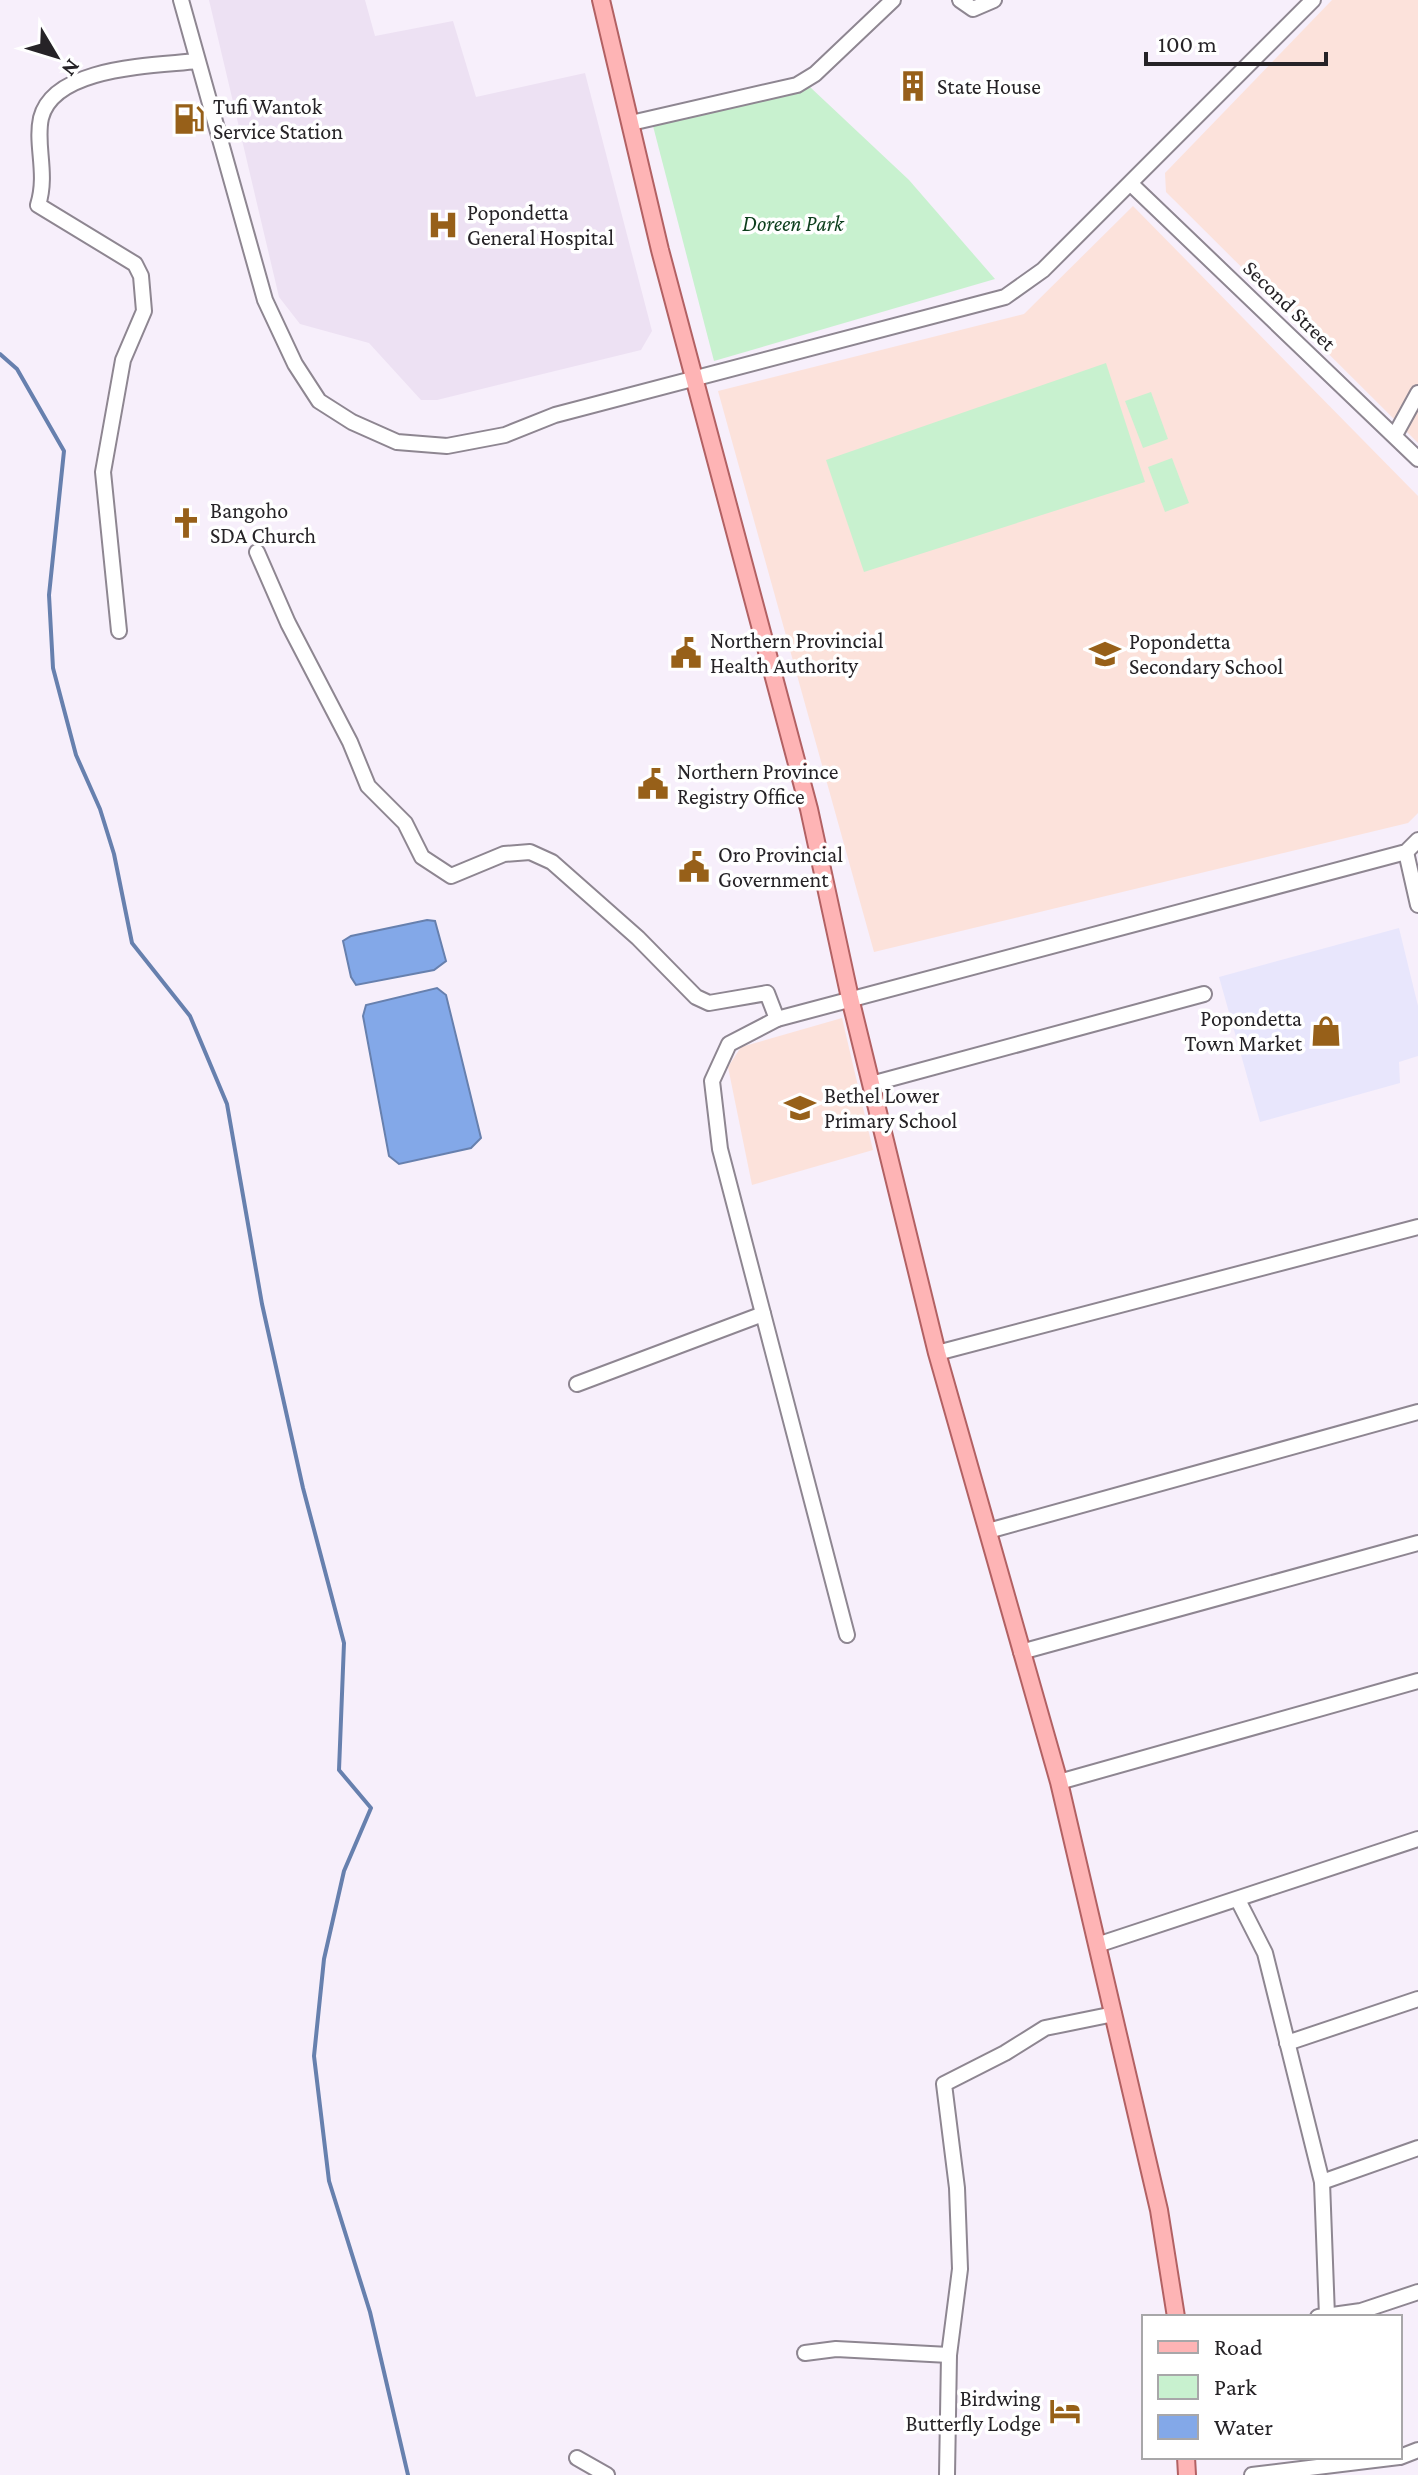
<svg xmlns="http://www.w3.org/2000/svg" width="1418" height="2475" font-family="'Crimson Pro',serif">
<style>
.commercial{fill:#e8e6fc}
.education{fill:#fce2db}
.built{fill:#ede1f3}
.park{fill:#c8f1cf}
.water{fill:#83a8e8;stroke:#6780ae;stroke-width:2}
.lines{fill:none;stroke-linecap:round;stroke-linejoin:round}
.stream{stroke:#6780ae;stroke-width:4}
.minor-casing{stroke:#8e8691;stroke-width:18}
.major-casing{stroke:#b26163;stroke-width:20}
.minor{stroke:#fff;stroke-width:14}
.major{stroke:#feb4b5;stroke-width:16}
.labels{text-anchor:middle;stroke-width:7;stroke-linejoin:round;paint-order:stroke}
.poi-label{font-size:22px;fill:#262327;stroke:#fff;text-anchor:start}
.park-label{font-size:22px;font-style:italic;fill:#0c3e1c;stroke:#fff}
.street-label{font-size:22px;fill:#262327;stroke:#fff}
</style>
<rect width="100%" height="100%" fill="#f7effb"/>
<!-- commercial -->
<path class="commercial" d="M1399,928L1418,1006V1056L1399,1062L1400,1083L1260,1122L1219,977Z"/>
<!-- education -->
<g class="education">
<path d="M1332,0H1418V443L1166,192L1165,173Z"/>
<path d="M1133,206L1418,496V813L1408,823L874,952L718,391L1024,314Z"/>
<path d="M842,1018L873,1150L752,1185L728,1067L741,1047Z"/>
</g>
<!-- built -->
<path class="built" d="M209,0H365L375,36L453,21L476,97L585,73L652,331L641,350L437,400H421L369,343L300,324L279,297Z"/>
<!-- park -->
<g class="park">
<path d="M810,87L909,180L995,279L714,361L653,126Z"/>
<path d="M1106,363L1145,482L864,572L826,460Z"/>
<path d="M1151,392L1168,439L1143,448L1125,401Z"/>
<path d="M1172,458L1189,503L1165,512L1148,467Z"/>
</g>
<!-- water -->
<g class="water">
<path d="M427,920L435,921L446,961L434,970L356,985L351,977L343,941L351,936Z"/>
<path d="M437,988L446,995L481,1138L471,1148L399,1164L389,1156L363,1016L366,1005Z"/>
</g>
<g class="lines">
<!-- stream -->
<path class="stream" d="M0,354L17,369L64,451L49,595L53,668L76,755L100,809L114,854L132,943L190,1016L227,1104L262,1304L303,1488L344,1643L339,1770L371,1808L344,1871L324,1959L314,2056L329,2181L370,2312L408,2475"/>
<defs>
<g id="minor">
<path d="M181,0L265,300L295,364L319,401L352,422L397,442L447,446L505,435L555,415L1005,297L1043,270L1313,0"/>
<path d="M960,0L973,9L994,0"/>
<path d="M631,123L797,85L815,74L893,0"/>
<path d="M1131,184L1418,459"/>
<path d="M1395,435L1418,393"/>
<path d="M257,552L288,623L350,742L368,786L405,823L422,857L451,876L504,854L530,852L552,862L638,938L696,997L709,1003L767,993L777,1019"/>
<path d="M119,631L103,472L123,360L144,311L141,276L135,264L38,205C48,173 35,145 41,118C54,66 154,66 197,61"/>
<path d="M1406,852L1418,905"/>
<path d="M871,1084L1204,994"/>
<path d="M937,1353L1418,1227"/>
<path d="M577,1384L763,1314"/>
<path d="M988,1531L1418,1412"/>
<path d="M847,1635L720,1149L712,1081L729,1044L777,1019L1406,852L1418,840"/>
<path d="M1021,1652L1418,1543"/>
<path d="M1059,1782L1418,1681"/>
<path d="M1238,1900L1265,1953L1322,2182L1327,2316"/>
<path d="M1097,1945L1418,1839"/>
<path d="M1287,2043L1418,1999"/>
<path d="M1322,2182L1418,2148"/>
<path d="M1318,2317L1361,2311L1418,2292"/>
<path d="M805,2353L836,2349L949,2355"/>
<path d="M1400,2457L1418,2450"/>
<path d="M577,2458L607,2475"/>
<path d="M947,2475L949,2355L960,2269L957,2188L944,2084L1005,2053L1045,2028L1114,2014"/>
<path d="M1252,2475L1399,2457"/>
</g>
<g id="major">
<path d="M601,0L660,250L809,809L850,998L937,1353L1059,1782L1159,2210L1176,2317"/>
<path d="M1186,2457L1187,2475"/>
</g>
</defs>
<!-- minor casing -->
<use href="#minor" class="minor-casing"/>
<!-- major casing -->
<use href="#major" class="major-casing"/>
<!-- minor -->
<use href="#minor" class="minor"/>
<!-- major -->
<use href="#major" class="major"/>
</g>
<!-- icons -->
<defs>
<symbol id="building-bare" viewBox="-9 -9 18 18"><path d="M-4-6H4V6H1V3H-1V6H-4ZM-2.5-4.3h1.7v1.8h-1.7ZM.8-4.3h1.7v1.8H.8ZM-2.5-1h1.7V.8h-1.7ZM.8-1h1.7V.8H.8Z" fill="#976019" stroke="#fff" stroke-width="2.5" paint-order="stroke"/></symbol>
<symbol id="fuel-bare" viewBox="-9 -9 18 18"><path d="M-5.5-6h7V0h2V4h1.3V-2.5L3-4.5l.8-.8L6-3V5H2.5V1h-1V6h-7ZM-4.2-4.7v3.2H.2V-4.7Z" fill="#976019" stroke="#fff" stroke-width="2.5" paint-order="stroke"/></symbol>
<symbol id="hospital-bare" viewBox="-9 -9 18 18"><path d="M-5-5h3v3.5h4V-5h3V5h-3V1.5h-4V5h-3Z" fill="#976019" stroke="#fff" stroke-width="2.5" paint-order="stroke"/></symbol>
<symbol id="church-bare" viewBox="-9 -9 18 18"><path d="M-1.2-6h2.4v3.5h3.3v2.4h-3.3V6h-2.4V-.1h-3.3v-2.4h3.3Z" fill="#976019" stroke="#fff" stroke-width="2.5" paint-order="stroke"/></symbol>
<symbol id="civic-bare" viewBox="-9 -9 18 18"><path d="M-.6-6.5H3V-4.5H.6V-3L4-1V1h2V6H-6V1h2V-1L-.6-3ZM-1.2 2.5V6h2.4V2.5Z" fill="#976019" stroke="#fff" stroke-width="2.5" paint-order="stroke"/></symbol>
<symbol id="school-bare" viewBox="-9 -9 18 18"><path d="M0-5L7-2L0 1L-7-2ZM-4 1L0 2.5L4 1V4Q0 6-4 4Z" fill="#976019" stroke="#fff" stroke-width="2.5" paint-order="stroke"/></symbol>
<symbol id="shop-bare" viewBox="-9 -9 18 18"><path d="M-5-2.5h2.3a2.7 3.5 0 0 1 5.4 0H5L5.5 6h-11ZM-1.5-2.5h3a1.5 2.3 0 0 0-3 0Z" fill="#976019" stroke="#fff" stroke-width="2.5" paint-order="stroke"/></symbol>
<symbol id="hotel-bare" viewBox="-9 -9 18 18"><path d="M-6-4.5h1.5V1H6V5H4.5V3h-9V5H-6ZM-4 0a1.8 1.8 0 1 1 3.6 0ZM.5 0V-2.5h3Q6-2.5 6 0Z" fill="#976019" stroke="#fff" stroke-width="2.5" paint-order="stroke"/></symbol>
</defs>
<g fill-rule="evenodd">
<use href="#building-bare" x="891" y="64" width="44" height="44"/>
<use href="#fuel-bare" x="167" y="97" width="44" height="44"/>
<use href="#hospital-bare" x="421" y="203" width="44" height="44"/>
<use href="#church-bare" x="164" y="501" width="44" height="44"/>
<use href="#civic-bare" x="664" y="631" width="44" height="44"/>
<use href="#school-bare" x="1083" y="632" width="44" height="44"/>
<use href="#civic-bare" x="631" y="762" width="44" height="44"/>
<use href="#civic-bare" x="672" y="845" width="44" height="44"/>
<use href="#shop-bare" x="1304" y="1009" width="44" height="44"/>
<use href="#school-bare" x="778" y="1086" width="44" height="44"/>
<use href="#hotel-bare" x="1043" y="2389" width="44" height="44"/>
</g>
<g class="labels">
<!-- poi labels -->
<g class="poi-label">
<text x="937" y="94">State House</text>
<text x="213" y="114">Tufi Wantok<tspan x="213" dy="25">Service Station</tspan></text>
<text x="467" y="220">Popondetta<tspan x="467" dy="25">General Hospital</tspan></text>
<text x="210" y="518">Bangoho<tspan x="210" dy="25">SDA Church</tspan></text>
<text x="710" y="648">Northern Provincial<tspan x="710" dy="25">Health Authority</tspan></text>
<text x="1129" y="649">Popondetta<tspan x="1129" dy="25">Secondary School</tspan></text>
<text x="677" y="779">Northern Province<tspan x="677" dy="25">Registry Office</tspan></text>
<text x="718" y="862">Oro Provincial<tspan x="718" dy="25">Government</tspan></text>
<text x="1302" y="1026" text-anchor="end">Popondetta<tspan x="1302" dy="25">Town Market</tspan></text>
<text x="824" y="1103">Bethel Lower<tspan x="824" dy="25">Primary School</tspan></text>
<text x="1041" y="2406" text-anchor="end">Birdwing<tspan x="1041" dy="25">Butterfly Lodge</tspan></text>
</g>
<!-- park labels -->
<g class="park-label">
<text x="793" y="231">Doreen Park</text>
</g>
<!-- street labels -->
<g class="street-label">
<text transform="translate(1290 305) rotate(44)" y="8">Second Street</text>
</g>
</g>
<!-- legend -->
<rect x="1142" y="2315" width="260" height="144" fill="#ffffff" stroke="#a8a7a9" stroke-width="2"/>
<rect x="1158" y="2341" width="40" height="12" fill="#feb4b5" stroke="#a8a7a9" stroke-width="2"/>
<text x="1214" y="2355" font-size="24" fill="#262327">Road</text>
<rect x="1158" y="2375" width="40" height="24" fill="#c8f1cf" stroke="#a8a7a9" stroke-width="2"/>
<text x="1214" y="2395" font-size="24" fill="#262327">Park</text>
<rect x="1158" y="2415" width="40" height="24" fill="#83a8e8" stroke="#a8a7a9" stroke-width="2"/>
<text x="1214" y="2435" font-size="24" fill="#262327">Water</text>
<!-- north arrow -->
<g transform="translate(56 56) rotate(128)" stroke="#ffffff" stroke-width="6" paint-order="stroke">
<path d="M0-6L14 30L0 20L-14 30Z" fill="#262327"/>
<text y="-12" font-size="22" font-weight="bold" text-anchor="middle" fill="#262327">N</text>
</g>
<!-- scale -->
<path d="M1146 52v12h180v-12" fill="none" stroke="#262327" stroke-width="4"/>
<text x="1158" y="52" font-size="24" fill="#262327" stroke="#ffffff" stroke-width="6" paint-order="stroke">100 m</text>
</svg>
